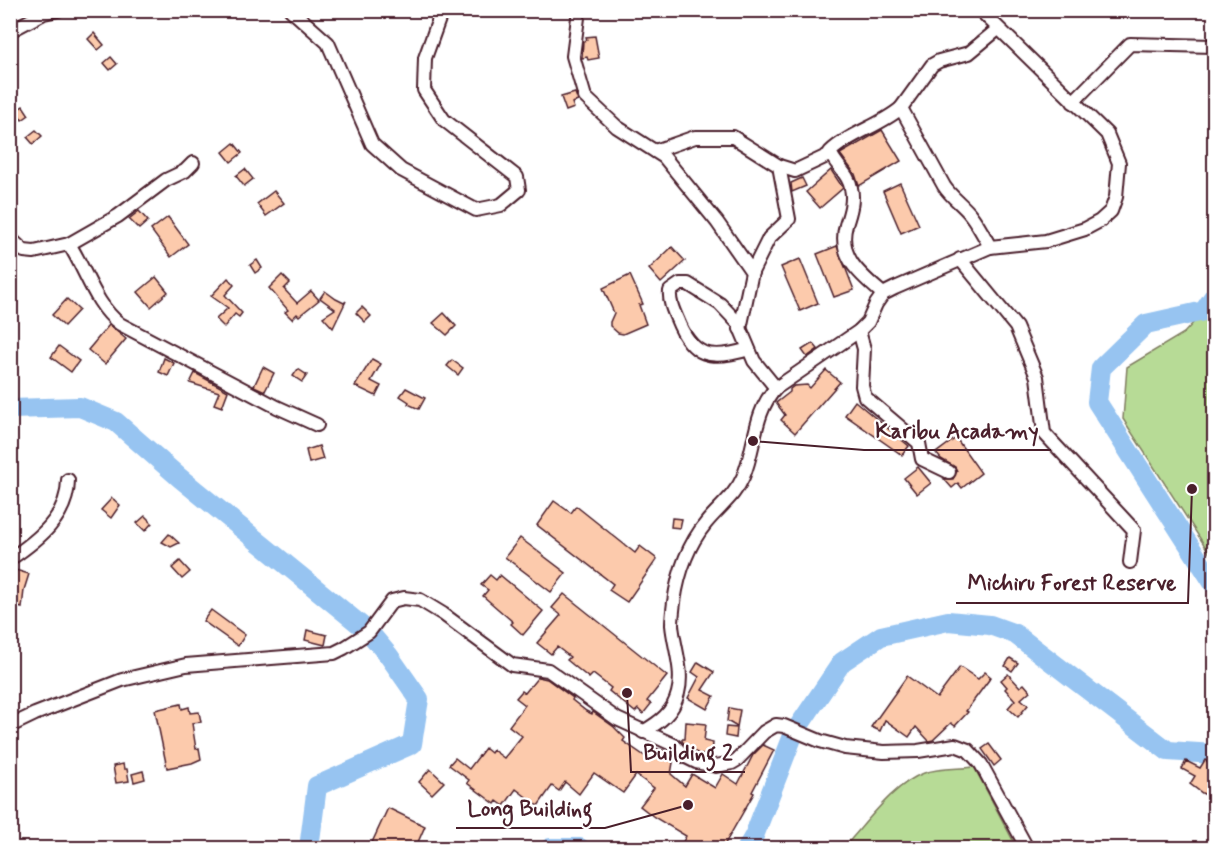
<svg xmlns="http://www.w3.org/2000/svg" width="1225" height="859" font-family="Mynerve,sans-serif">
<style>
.green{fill:#b7db96;stroke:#807d60;stroke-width:1.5}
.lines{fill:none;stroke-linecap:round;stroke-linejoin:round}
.river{stroke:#97c4f1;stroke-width:20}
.building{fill:#fccaac;stroke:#4a1f2b;stroke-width:1.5}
.minor-casing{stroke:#4a1f2b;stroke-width:16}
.minor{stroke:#fff;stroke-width:12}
.leader{fill:none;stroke:#4a1f2b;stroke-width:2}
.callout-dot{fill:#4a1f2b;stroke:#fff;stroke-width:2}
.callout-label{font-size:22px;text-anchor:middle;font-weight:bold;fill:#4a1f2b;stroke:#fff;stroke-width:4.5;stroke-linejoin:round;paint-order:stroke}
</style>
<rect width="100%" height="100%" fill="#fff"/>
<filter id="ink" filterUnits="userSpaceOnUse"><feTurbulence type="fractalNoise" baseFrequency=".0167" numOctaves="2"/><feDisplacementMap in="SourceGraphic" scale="12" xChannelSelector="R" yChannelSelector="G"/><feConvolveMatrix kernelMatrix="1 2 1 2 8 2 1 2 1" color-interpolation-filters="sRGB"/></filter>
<g filter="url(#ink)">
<!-- green -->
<g class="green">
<path d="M1214,297V560L1123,419L1127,367L1184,333L1204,311Z"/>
<path d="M974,767L1017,848H843C865,825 893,784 924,773C939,768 959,769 974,767Z"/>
</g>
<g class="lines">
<!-- river -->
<g class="river">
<path d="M1214,296L1204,311L1146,324L1101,368L1097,402L1214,584"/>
<path d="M10,409L80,407L116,422L180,478L369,632L389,656L419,699L412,744L317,786L309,848"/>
<path d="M550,848H580"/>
<path d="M747,848L754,836L794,733L842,662L881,636L948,621L990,625L1015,634L1168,751L1214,754"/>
</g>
</g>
<!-- building -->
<g class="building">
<path d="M94,33L104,45L98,50L88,39Z"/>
<path d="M595,36L599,58L588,60L587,57L582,58L583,41L587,40L586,37Z"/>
<path d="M111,57L117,64L110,70L104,63Z"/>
<path d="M575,93L578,101L572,103L574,108L566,111L561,97Z"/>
<path d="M23,106L29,115L22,120L16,111Z"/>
<path d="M36,130L42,136L33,144L27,137Z"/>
<path d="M882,130L901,161L859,186L855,174L840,154Z"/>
<path d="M234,143L242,153L231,162L223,152Z"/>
<path d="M245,169L253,179L244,186L236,176Z"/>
<path d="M831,170L843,188L820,208L806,192Z"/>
<path d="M802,178L806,186L792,192L791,183Z"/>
<path d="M900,183L919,225L901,233L883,191Z"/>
<path d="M274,191L284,203L266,216L257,204Z"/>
<path d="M139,211L148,221L139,229L129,219Z"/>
<path d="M168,217L188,244L171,257L151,230Z"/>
<path d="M837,246L854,290L834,297L817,254Z"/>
<path d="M672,247L685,261L661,283L649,269Z"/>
<path d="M800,259L818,303L800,311L781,267Z"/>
<path d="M257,260L262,268L255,273L250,265Z"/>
<path d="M282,275L290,283L284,289L297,303L311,291L319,300L299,316L297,314L292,319L285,312L288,310L269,288Z"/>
<path d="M630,275L643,304L639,305L646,324L623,334L618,333L610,326V322L614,313L603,288Z"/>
<path d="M156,277L168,292L151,307L138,292Z"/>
<path d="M228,278L234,285L225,295L242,313L239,317L235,314L224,327L216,319L228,308L211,296Z"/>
<path d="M325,291L336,299L344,303L346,301L333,328L323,317L335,309L320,298Z"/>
<path d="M67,299L79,310L64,326L52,315Z"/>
<path d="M362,307L371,316L365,322L356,313Z"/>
<path d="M444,313L456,326L447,335L433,323Z"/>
<path d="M109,325L126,339L105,364L88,350Z"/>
<path d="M813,343L818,349L807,357L802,350Z"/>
<path d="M59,346L79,361L71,372L51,357Z"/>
<path d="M164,358L174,363L168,376L159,372Z"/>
<path d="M372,359L381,364L371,381L381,386L376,396L355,386Z"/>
<path d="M452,360L463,368L458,375L447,366Z"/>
<path d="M263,367L274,373L265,391L254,386Z"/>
<path d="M298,369L307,375L302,382L293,376Z"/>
<path d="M826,370L840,382L795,433L781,420L785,415L776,403L790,392V389L794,386L807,385L810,388Z"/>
<path d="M195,373L228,391L222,407L214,404L219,392L190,383Z"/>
<path d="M406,388L425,398L419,409L408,404L409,402L400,396Z"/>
<path d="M855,401L909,446L902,455L845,415Z"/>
<path d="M956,438L981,473L962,488L958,483L952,488L944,479H953L957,471L955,467L941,459L936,453Z"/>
<path d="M319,446L323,459L309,463L306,450Z"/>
<path d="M918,467L931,483L917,494L904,478Z"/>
<path d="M112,498L120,505L111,518L101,510Z"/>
<path d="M554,501L571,513L576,506L635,553L640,546L657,559L627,602L609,590L613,584L537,525Z"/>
<path d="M145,516L152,523L145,531L137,523Z"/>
<path d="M672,518L682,519L680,528L671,527Z"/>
<path d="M169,534L179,543L171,547L162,542Z"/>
<path d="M520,538L566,573L551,592L505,557Z"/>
<path d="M180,561L190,572L182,579L172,568Z"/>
<path d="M12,569L29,574L24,590L22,608L10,605Z"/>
<path d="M490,575L496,580L500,575L543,611L523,635L511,624L513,622L483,596L488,590L481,585Z"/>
<path d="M564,594L667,676L647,701L651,704L643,714L638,709L635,712L609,691L611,688L593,674L589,678L567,660L570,657L557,647L551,654L537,643L561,615L552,608Z"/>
<path d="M211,610L245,635L238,646L203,621Z"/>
<path d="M307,630L327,635L325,645L305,640Z"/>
<path d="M1010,658L1018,663L1012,671L1005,666Z"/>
<path d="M698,662L714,672L702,690L714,696L707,709L688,698L699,677L692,672Z"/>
<path d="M960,667L978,679L985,672L991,677L966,711L968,712L955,726L951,723L933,740L929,741L916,727L909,737L885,720L880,731L871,727L907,676L937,698Z"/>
<path d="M1008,674L1020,687L1024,684L1030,691L1021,699L1028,705L1018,717L1008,708L1015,700L1005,689L1007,687L1001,680Z"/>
<path d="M538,677L547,679L573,698L572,700L586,711L592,714L593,712L614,727L625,738L623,741L649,759L651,747L669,752L674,757L671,774L685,786L692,774L715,788L723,774L738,784L753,755L763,745L774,750L752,792L754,793L722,849H679L686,836L654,817L640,806L654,788L636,775L623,793L594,773L579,794L565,782L559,791L552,786L538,806L516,789L504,806L497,801L495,804L467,783L469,780L449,765L455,758L469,769L485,748L491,753L493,750L504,758L522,736L509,726L525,705L516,698L522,691L525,693Z"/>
<path d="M181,704L182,709L189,707L190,713L199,712L201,722L192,723L193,730L196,749L199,748L201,759L192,763L167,768L155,710Z"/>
<path d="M729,708L740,710L737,727L727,721Z"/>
<path d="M686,722L706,724L704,741L713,743L712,753L708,752L707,756L699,754L689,749L682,741V739H685Z"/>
<path d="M726,727L737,728L736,738L725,736Z"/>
<path d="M989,744L1001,760L994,766L982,749Z"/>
<path d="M1205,760L1215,766V799L1202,793L1190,784L1195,776L1182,769L1186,761L1200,768Z"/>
<path d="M123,764L124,769H127L129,781L116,783L113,766Z"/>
<path d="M430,769L444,782L432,794L419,782Z"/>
<path d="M143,771L145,779L134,782L132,774Z"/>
<path d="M388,808L425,826L415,849H369Z"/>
</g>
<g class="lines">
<defs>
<g id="minor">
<path d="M291,10L328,43L372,144L401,170L476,210L501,205L519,190L517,177L444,120L424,90L425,58L439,19L440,10"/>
<path d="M579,10L573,56L585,97L617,127L664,157L717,222L752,272L740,329"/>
<path d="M10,31L44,13L58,10"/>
<path d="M1073,102L1130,44L1214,46"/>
<path d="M655,151L695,137H733L779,166L789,219L769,238L752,272"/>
<path d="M779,166L795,171L831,154"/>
<path d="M10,238L24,251L34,252L69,244L118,216L166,180L185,171L193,163"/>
<path d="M69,244C86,270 95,305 120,324L277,407L317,425"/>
<path d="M990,247C984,236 978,224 970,214C962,204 951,197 944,186L901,108L932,65L939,61L969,53L998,29"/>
<path d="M960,259L1016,327L1037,377L1044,433L1134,530L1130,562"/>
<path d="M883,294C861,275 837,257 846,225C850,213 854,200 851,188C849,174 835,165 830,152C850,133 880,126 901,108"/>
<path d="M859,331L864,349L862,386L865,397L919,443L922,459L949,472"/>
<path d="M749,349C710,361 692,357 677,319C673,310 669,301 670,291L680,284H688L720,304L738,323L754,361L776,388"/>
<path d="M10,559C38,540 68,517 68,480"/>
<path d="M10,726L35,714L122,680L186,665L334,653L344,648L369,632L392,601L404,598L420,600L443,614L512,665L548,670L617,719L674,745L684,756L696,762L716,766L732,763L737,760L764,732L776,725L784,726L820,741L845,748L884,752L918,751L955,745L968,750L981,764L1027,848"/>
<path d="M643,732C660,722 673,713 678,693C684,671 674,647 672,625C672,618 673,610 674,602C678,574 688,545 706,523C719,507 735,496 743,477C756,447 753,413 776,388L859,331L868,322L876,304L883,294L895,288L990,247L1046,241L1085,229L1100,221L1111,211L1116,197L1119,163L1107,134L980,10"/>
</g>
</defs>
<!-- minor casing -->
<use href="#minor" class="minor-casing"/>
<!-- minor -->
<use href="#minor" class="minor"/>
</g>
</g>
<!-- callouts -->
<path class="leader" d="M753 441L864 450H1051M1192 489L1188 603H956M627 693L631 772H745M688 805L605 828H456"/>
<g class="callout-dot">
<circle cx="753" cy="441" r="6"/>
<circle cx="1192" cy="489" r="6"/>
<circle cx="627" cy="693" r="6"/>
<circle cx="688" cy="805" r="6"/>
</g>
<g class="callout-label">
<text x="957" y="438">Karibu Acadamy</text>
<text x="1072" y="590">Michiru Forest Reserve</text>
<text x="688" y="760">Building 2</text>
<text x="530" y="816">Long Building</text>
</g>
<!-- margin -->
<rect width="1225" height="859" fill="none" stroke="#fff" stroke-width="36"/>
<rect x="18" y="18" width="1189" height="823" fill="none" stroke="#4a1f2b" stroke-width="2" filter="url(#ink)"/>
</svg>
